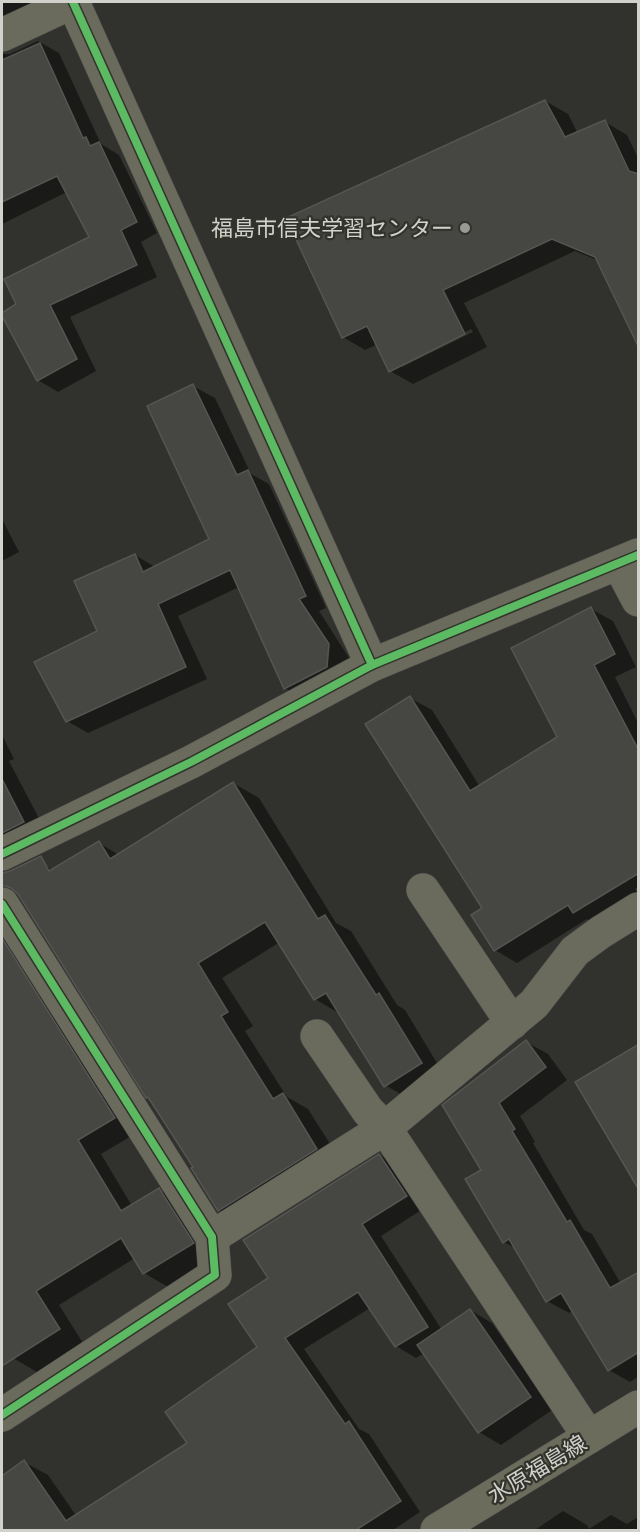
<svg xmlns="http://www.w3.org/2000/svg" width="640" height="1532" font-family="'PT Sans Narrow','Noto Sans JP',sans-serif">
<style>
.shadow{fill:#0007;fill-rule:evenodd}
.building{fill:#464643;stroke:#555552;stroke-width:1.5}
.lines{fill:none;stroke-linecap:round;stroke-linejoin:round}
.street-casing{stroke:#4d4d4b;stroke-width:34}
.secondary-casing{stroke:#4d4d4b;stroke-width:34}
.street{stroke:#6a6b5d;stroke-width:33}
.secondary{stroke:#6c6c5d;stroke-width:33}
.cycleway-casing{stroke:#32332b;stroke-width:11}
.cycleway{stroke:#5cba63;stroke-width:8}
.poi-dot{fill:#9a9a95;stroke:#32332b;stroke-width:2}
.labels{text-anchor:middle;stroke-width:4.5;stroke-linejoin:round;paint-order:stroke}
.poi-label{font-size:22px;fill:#d2d2cd;stroke:#32332b;text-anchor:end}
.street-label{font-size:22px;fill:#d2d2cd;stroke:#32332b}
</style>
<rect width="100%" height="100%" fill="#31312d"/>
<!-- shadow -->
<g class="shadow">
<path d="M2,2H36L2,36Z"/>
<path d="M38,41L59,53L101,144L119,155L157,233L141,242L157,277L70,317L96,371L58,392L38,380L18,305L91,238L67,192L2,224V88L6,85L2,75V54H10Z"/>
<path d="M545,101L568,114L578,134L605,122L627,135L638,158V345L599,261L575,251L464,303L487,347L413,384L390,371L378,344L365,350L343,337ZM471,329L473,332L402,367V364Z"/>
<path d="M193,386L215,398L251,474L269,484L326,608L319,611L349,658L348,679L307,700L285,688L239,587L178,616L207,679L88,733L67,721L99,632L135,555L155,567L211,540Z"/>
<path d="M2,519L19,552L2,561Z"/>
<path d="M591,609L613,621L636,667L615,677L638,723V887L635,889L638,894L596,925L587,919L517,963L495,950L484,908L410,698L432,710L480,787L559,738Z"/>
<path d="M2,735L14,759L9,761L43,826L2,848Z"/>
<path d="M233,783L259,798L336,923L351,931L397,1005L405,1010L446,1078L411,1100L385,1085L340,1014L315,999L280,942L222,978L253,1026L245,1031L287,1097L308,1109L342,1163L244,1225L219,1210L195,1167L152,1099L147,1097L46,866L53,871L99,843L119,855Z"/>
<path d="M2,915L138,1132L101,1154L132,1206L159,1190L183,1203L217,1257L168,1287L144,1273L135,1258L59,1305L83,1343L37,1372L13,1358L2,1340Z"/>
<path d="M526,1042L548,1054L567,1080L520,1116L535,1142L533,1143L584,1230L592,1234L621,1284L638,1273V1377L630,1382L609,1370L573,1310L569,1313L547,1301L517,1249L504,1242L483,1170L444,1105Z"/>
<path d="M380,1155L399,1167L426,1207L381,1236L442,1330L470,1310L492,1323L552,1410L501,1445L479,1432L424,1353L416,1358L396,1346L370,1308L304,1349L359,1429L369,1434L420,1512L393,1530H111L94,1504L189,1444L259,1348L270,1278Z"/>
<path d="M24,1462L48,1475L86,1530H2V1477Z"/>
<path d="M563,1511L587,1525L589,1529L611,1515L627,1524L638,1517V1530H535Z"/>
</g>
<!-- building -->
<g class="building">
<path d="M40,43L83,138L86,137L90,146L99,142L137,222L121,230L137,265L50,305L77,359L37,381L2,316V313L16,304L4,279L89,237L57,176L2,202V60Z"/>
<path d="M545,100L565,137L605,120L629,171L639,174V348L595,257L552,239L443,290L465,334L389,372L367,326L342,338L286,218Z"/>
<path d="M193,384L237,475L248,470L306,596L299,599L329,644L327,667L284,689L230,570L158,604L186,667L66,722L34,662L97,631L74,581L135,554L143,572L209,539L147,406Z"/>
<path d="M591,607L615,654L594,665L639,751V873L573,913L568,905L494,951L471,915L482,908L365,724L410,696L470,791L557,737L511,648Z"/>
<path d="M2,779L24,822L2,833Z"/>
<path d="M233,782L318,919L325,915L376,995L379,993L422,1063L384,1087L326,993L314,1000L265,922L198,963L228,1012L221,1016L273,1099L283,1093L317,1149L218,1211L191,1168L193,1167L148,1097L146,1098L18,894L11,888L2,885V873L10,871L41,856L49,871L99,841L110,859Z"/>
<path d="M2,938L115,1118L78,1140L121,1211L159,1188L194,1243L143,1274L121,1238L36,1291L60,1329L2,1366Z"/>
<path d="M526,1040L546,1067L499,1103L515,1129L512,1131L567,1222L570,1220L610,1288L639,1272V1352L608,1371L561,1293L546,1302L509,1239L503,1243L465,1179L481,1170L442,1105Z"/>
<path d="M639,1044V1190L575,1082Z"/>
<path d="M379,1154L407,1196L362,1224L428,1327L395,1347L358,1292L285,1338L345,1424L349,1421L401,1501L356,1530H2V1476L24,1460L66,1521L187,1443L165,1412L257,1347L228,1304L268,1278L243,1240Z"/>
<path d="M470,1309L531,1397L478,1433L417,1345Z"/>
</g>
<g class="lines">
<defs>
<g id="street">
<path d="M73,2L372,665"/>
<path d="M2,35L73,2"/>
<path d="M619,564L638,600"/>
<path d="M2,854L191,762L372,665L638,555"/>
<path d="M423,890L512,1023"/>
<path d="M2,904L212,1237L215,1275L2,1415"/>
<path d="M317,1036L368,1111L385,1128L589,1437"/>
<path d="M212,1237L385,1128L534,1004L575,951L601,932L638,909"/>
</g>
<path id="secondary" d="M437,1530L638,1407"/>
</defs>
<!-- street casing -->
<use href="#street" class="street-casing"/>
<!-- secondary casing -->
<use href="#secondary" class="secondary-casing"/>
<!-- street -->
<use href="#street" class="street"/>
<!-- secondary -->
<use href="#secondary" class="secondary"/>
<defs>
<g id="cycleway">
<path d="M73,2L372,665"/>
<path d="M2,854L191,762L372,665L638,555"/>
<path d="M2,904L212,1237L215,1275L2,1415"/>
</g>
</defs>
<!-- cycleway casing -->
<use href="#cycleway" class="cycleway-casing"/>
<!-- cycleway -->
<use href="#cycleway" class="cycleway"/>
</g>
<!-- markers -->
<circle class="poi-dot" cx="465" cy="228" r="6"/>
<g class="labels">
<!-- poi labels -->
<g class="poi-label">
<text x="453" y="236">福島市信夫学習センター</text>
</g>
<!-- street labels -->
<g class="street-label">
<text transform="translate(537 1469) rotate(-31)" y="8">水原福島線</text>
</g>
</g>
<!-- border -->
<rect width="640" height="1532" fill="none" stroke="#d2d2cd" stroke-width="6"/>
</svg>
